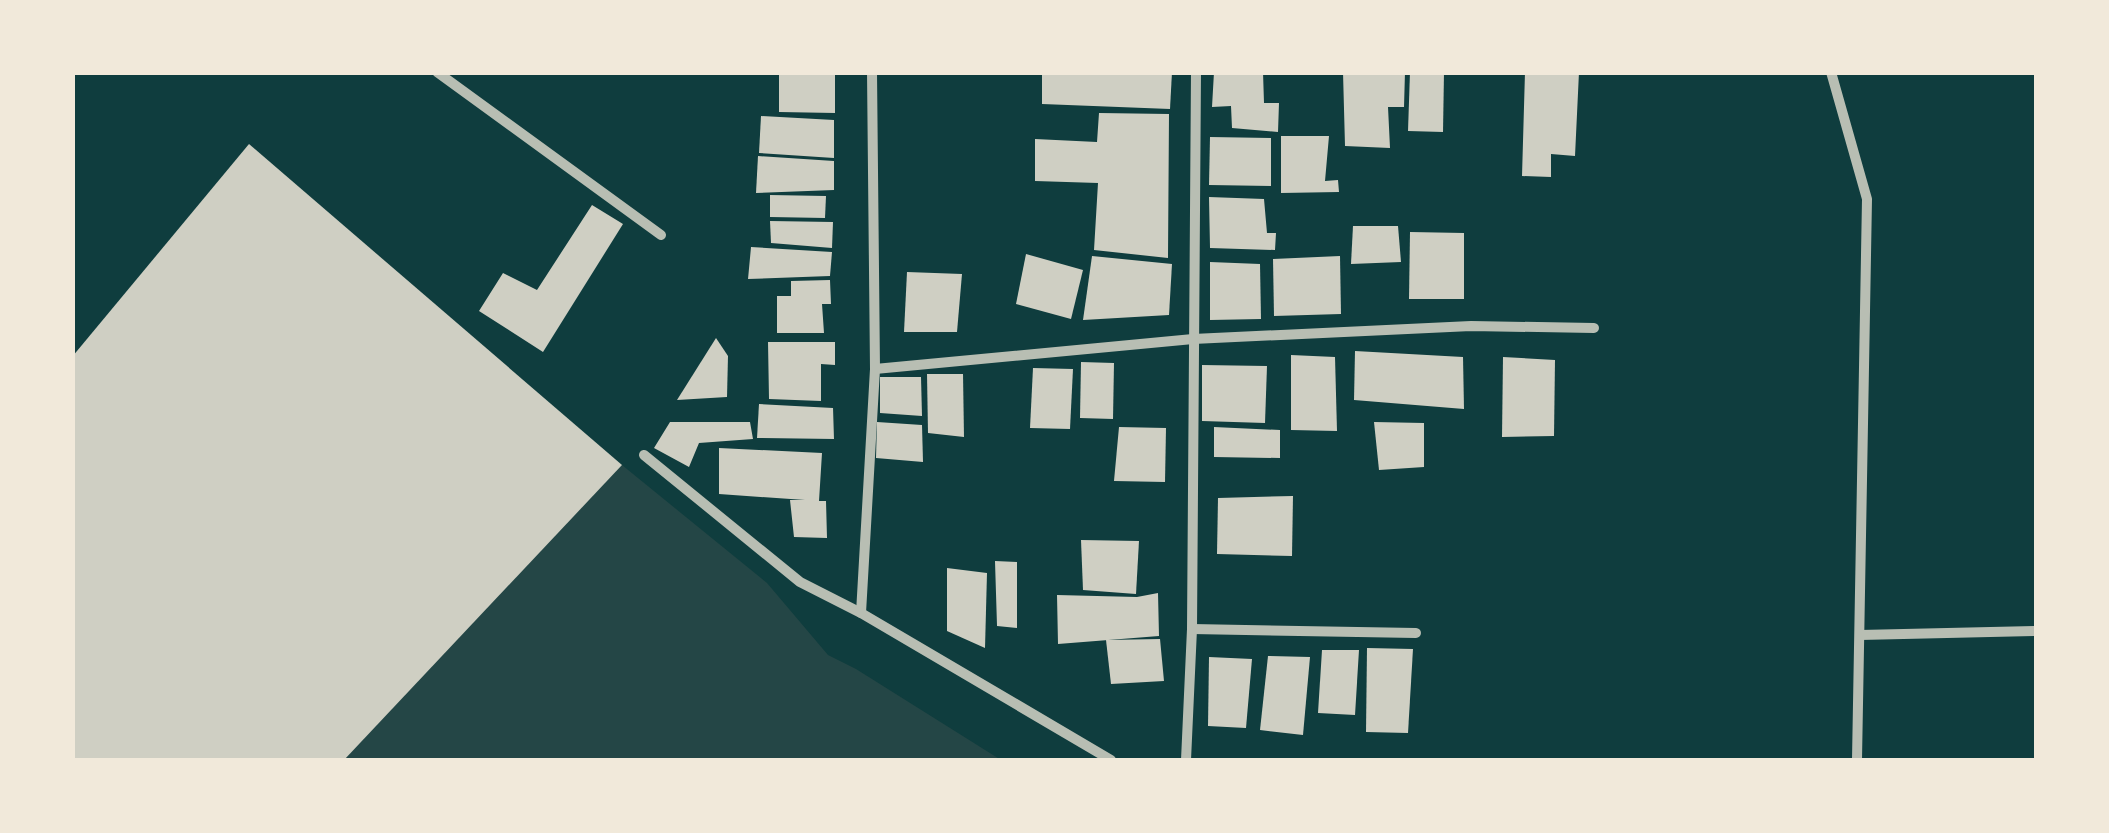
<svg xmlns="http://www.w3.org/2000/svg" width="2109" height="833" font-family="Overpass,sans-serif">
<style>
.green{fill:#244646}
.building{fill:#cfcfc3}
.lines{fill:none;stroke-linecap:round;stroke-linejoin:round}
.minor{stroke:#b8beb3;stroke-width:10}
</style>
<rect width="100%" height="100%" fill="#0f3d3e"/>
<!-- green -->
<path class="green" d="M622,465L767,583L828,655L856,669L1001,760H337Z"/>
<!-- building -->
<g class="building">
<path d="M779,72H835V113L779,112Z"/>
<path d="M1042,72H1172L1170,109L1042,104Z"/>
<path d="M1214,72H1263L1264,103H1279L1278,132L1232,128L1231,106L1212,107Z"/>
<path d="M1343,72H1405L1404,107H1388L1390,148L1345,146Z"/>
<path d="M1410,72H1444L1443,132L1408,131Z"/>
<path d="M1525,72H1579L1575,156L1551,154V177L1522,176Z"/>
<path d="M1099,113L1169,114L1168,258L1094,250L1098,183L1035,181V139L1097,142Z"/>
<path d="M761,116L834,120V158L759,153Z"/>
<path d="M1281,136H1329L1325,181L1338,180L1339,192L1281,193Z"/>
<path d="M1210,137L1271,138V186L1209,185Z"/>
<path d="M249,144L622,465L344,760H72V357Z"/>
<path d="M758,156L834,161V190L756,193Z"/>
<path d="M770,195L826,196L825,218L770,217Z"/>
<path d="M1209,197L1264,199L1267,233H1276L1275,250L1210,248Z"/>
<path d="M592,205L623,224L543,352L479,311L503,273L537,290Z"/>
<path d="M770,221L833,222L832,248L771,243Z"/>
<path d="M1353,226H1398L1401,262L1351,264Z"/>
<path d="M1410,232L1464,233V299H1409Z"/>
<path d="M751,247L832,252L830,276L748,279Z"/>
<path d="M1026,254L1083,270L1071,319L1016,304Z"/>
<path d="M1092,256L1172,264L1169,315L1083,320Z"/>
<path d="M1340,256L1341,314L1274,316L1273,259Z"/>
<path d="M1210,262L1260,264L1261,319L1210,320Z"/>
<path d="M907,272L962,274L957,332H904Z"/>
<path d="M830,280L831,304H822L824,333H777V296H791V281Z"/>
<path d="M716,338L728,356L727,397L677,400Z"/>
<path d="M768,342H835V365L821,364V401L769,399Z"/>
<path d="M1355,351L1463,357L1464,409L1354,400Z"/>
<path d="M1291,355L1335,357L1337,431L1291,430Z"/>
<path d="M1503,357L1555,360L1554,436L1502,437Z"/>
<path d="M1081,362L1114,363L1113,419L1080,418Z"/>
<path d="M1202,365L1267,366L1265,423L1202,421Z"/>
<path d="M1033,368L1073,369L1070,429L1030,428Z"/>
<path d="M927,374H963L964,437L928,433Z"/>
<path d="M880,377H921L922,416L880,413Z"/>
<path d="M759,404L833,408L834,439L757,438Z"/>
<path d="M670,422H750L753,439L699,443L689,467L654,448Z"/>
<path d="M877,422L922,425L923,462L876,458Z"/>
<path d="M1374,422L1424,423V467L1379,470Z"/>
<path d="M1119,427L1166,428L1165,482L1114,481Z"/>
<path d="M1214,427L1280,430V458L1214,457Z"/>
<path d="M719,448L822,453L819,501H826L827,538L794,537L790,500H805L719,494Z"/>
<path d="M1293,496L1292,556L1217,554L1218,498Z"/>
<path d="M1081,540L1139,541L1136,594L1083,590Z"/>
<path d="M995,561L1017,562V628L997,626Z"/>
<path d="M947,568L987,573L985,648L947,631Z"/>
<path d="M1158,593L1159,636L1058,644L1057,595L1137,597Z"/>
<path d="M1160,639L1164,681L1111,684L1106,640Z"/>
<path d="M1367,648L1413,649L1408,733L1366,732Z"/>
<path d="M1322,650H1359L1355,715L1318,713Z"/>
<path d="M1268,656L1310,657L1303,735L1260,730Z"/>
<path d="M1209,657L1252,659L1246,728L1208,726Z"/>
</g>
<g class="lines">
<!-- minor -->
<g class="minor">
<path d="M437,72L661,235"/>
<path d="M1831,72L1867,199L1857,760"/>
<path d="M875,369L1193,339L1471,326L1594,328"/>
<path d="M644,455L800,582L861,613L1111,760"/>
<path d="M861,613L875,369L872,72"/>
<path d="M1192,629L1416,633"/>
<path d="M1860,635L2036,631"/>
<path d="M1186,760L1192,629L1196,72"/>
</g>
</g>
<!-- border -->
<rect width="2109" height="833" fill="none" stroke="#f1e9da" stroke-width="150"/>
</svg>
